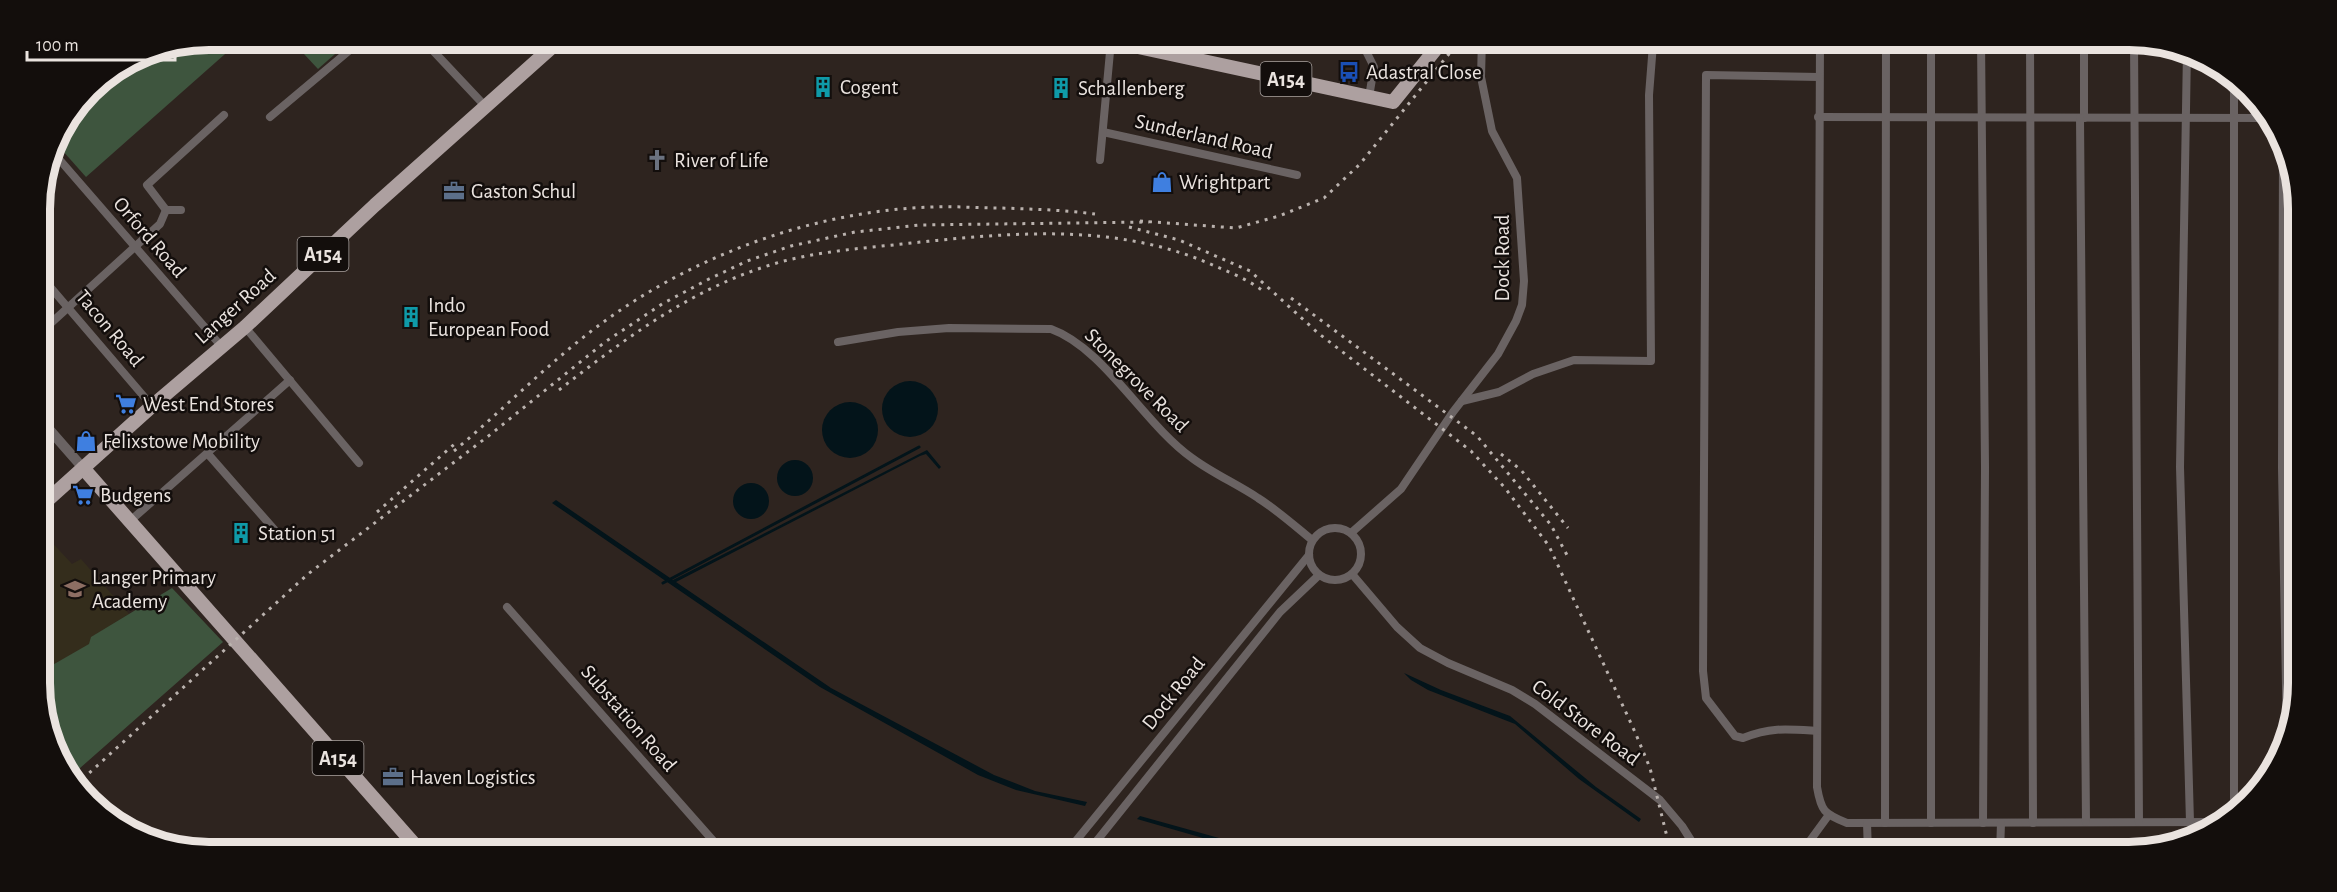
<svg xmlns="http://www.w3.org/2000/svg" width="2337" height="892" font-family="'Alegreya Sans',sans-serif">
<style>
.education{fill:#342d1c}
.green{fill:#3e553e}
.water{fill:#03141a}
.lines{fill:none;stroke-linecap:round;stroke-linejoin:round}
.stream{stroke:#03141a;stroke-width:3}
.minor{stroke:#6a6363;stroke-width:8}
.tertiary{stroke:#6a6363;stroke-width:10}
.primary{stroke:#ada0a0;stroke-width:14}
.rail{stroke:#bab2ae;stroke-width:3;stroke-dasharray:3 6;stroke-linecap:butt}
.labels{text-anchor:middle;stroke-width:5;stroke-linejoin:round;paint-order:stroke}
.shield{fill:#130e0c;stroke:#aaa3a0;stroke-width:1.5}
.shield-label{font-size:20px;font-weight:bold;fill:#eae3df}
.poi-label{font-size:21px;fill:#eae3df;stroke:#130e0c;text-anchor:start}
.street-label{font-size:21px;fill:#eae3df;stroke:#130e0c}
.rim{fill:none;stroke:#eae3df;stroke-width:8}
</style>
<rect width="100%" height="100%" fill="#2e241f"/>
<!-- education -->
<path class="education" d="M45,535L72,564L81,559L129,614L92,637L90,644L42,671L41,538Z"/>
<!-- green -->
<g class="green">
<path d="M208,39H242L86,177L54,141L56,134L96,81L144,52Z"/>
<path d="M290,39H352L318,69Z"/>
<path d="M172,588L223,642L71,776L42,717V671L89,644L91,637Z"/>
</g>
<!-- water -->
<g class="water">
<circle cx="910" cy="409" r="28"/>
<circle cx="850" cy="430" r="28"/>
<path d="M927,450L941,467L939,469L926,454L920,456L676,582L831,688L994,775L1035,791L1087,802L1085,806L1016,790L978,775L820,687L552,503L556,500L673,580Z"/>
<circle cx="795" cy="478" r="18"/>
<circle cx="751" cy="501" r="18"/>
<path d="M1404,673L1441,690L1510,716L1596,787L1641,819L1639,822L1579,779L1515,724L1428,690L1411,680Z"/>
<path d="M1140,816L1273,853H1255L1137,819Z"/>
</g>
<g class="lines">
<!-- stream -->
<path class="stream" d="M663,583L919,447"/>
<!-- minor -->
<g class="minor">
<path d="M422,39L486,107"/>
<path d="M1360,39L1374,67L1369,97"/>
<path d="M1820,39L1817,787C1821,811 1824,814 1847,823L2221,822"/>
<path d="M1981,39L1985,467L1983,823"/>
<path d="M2030,39L2033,823"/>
<path d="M2084,39V118"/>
<path d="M2134,40L2139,822"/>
<path d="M2187,50L2180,467L2190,822"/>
<path d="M270,117L363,39"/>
<path d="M1818,117L2266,118"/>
<path d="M2080,118L2086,822"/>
<path d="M1103,132L1297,175"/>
<path d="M52,151L222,347"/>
<path d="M2283,156L2282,468L2287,741"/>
<path d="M1100,160L1111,41"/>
<path d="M166,210L147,185L224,115"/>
<path d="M40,275L152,406"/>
<path d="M245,327L359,463"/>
<path d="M40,333L160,224L166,210H181"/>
<path d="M838,342L898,332L949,328L1051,329C1104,348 1144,424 1192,458C1212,473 1237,484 1258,498C1277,510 1295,526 1312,540"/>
<path d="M1462,401L1499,392L1533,374L1574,360L1651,361L1649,95L1653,44L1660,39"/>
<path d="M208,454L279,535"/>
<path d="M130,521L290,380"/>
<circle cx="1335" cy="554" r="26"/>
<path d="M1351,533L1401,489L1453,412L1498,354L1516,321L1522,305L1524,281L1517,178L1492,131L1481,77L1482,39"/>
<path d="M1352,574L1397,627L1420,648L1448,663L1512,690L1535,704L1660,800L1682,826L1699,853"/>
<path d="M507,607L724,853"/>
<path d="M1817,731C1787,729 1771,727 1743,738L1735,736L1706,698L1703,671L1706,75L1819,77"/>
<path d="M2234,815V82"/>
<path d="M1867,823L1868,853"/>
<path d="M1885,823L1886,39"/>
<path d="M1931,823V39"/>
<path d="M1066,853L1309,555"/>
<path d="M1087,853L1280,612L1319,575"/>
<path d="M1801,853L1828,816"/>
<path d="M2000,853L2001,823"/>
</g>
<!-- tertiary -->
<path class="tertiary" d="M41,420L83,468"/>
<!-- primary -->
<g class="primary">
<path d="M1101,39L1393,102L1443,40"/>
<path d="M83,468L422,853"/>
<path d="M41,506L152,406L245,327L375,205L561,39"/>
</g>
<!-- rail -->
<g class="rail">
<path d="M1140,221L1236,228L1279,216L1324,198L1360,164L1461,39"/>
<path d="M1129,227L1179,240L1250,271L1318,333L1471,451L1505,488L1549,546L1635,732L1650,768L1671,853"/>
<path d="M1291,298L1477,436L1551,525L1568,557"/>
<path d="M559,390C622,341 687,292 764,267C808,252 856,249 902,244C1008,233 1115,221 1215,266C1231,273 1249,280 1263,291"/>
<path d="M454,451C503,410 547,364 598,326C693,255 814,211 932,207C955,206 978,208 1000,208C1032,209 1064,210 1095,214"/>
<path d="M1501,454L1521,470L1568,528"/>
<path d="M377,512L458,441"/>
<path d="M76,785L308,574L491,434L605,342L662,304L707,280L747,261L791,246L855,232L920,225L1149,222"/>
</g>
</g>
<!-- icons -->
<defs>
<symbol id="bus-bare" viewBox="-9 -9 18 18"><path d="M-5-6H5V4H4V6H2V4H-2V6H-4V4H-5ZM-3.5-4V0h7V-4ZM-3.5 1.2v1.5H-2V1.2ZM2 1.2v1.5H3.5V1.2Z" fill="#1a4fb4" stroke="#130e0c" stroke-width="2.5" paint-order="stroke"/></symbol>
<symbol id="building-bare" viewBox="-9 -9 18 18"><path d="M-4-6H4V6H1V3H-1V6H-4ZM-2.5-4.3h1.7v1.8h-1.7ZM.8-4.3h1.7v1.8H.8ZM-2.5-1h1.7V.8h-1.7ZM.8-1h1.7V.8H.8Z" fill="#0f9aa8" stroke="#130e0c" stroke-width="2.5" paint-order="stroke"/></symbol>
<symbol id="church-bare" viewBox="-9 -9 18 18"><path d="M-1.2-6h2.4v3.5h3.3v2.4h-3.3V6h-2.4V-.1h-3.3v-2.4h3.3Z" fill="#6b7280" stroke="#130e0c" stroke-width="2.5" paint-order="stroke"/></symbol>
<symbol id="shop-bare" viewBox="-9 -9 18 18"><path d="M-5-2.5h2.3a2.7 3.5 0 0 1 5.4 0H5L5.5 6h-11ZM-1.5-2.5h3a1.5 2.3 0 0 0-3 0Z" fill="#3f7fe0" stroke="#130e0c" stroke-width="2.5" paint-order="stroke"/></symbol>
<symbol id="office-bare" viewBox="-9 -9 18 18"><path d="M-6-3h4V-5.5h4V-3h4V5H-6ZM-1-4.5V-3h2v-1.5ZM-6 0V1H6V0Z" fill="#5c6f8a" stroke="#130e0c" stroke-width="2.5" paint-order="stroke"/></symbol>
<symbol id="supermarket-bare" viewBox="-9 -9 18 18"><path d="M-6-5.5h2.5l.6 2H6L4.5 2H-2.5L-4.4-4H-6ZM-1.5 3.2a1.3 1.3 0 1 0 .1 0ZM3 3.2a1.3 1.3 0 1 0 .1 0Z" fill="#3f7fe0" stroke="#130e0c" stroke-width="2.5" paint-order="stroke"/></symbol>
<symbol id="school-bare" viewBox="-9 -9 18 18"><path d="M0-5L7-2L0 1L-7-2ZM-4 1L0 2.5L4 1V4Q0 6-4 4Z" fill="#8d6e63" stroke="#130e0c" stroke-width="2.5" paint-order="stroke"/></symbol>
</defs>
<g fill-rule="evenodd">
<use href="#bus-bare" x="1334" y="57" width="30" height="30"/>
<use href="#building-bare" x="808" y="72" width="30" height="30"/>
<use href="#building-bare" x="1046" y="73" width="30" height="30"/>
<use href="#church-bare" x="642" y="145" width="30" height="30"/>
<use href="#shop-bare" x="1147" y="167" width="30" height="30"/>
<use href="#office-bare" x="439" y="176" width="30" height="30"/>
<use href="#building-bare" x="396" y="302" width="30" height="30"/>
<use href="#supermarket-bare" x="111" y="389" width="30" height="30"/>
<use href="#shop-bare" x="71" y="426" width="30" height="30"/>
<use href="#supermarket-bare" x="68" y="480" width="30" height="30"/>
<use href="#building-bare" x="226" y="518" width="30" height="30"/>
<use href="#school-bare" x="60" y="574" width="30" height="30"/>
<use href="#office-bare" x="378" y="762" width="30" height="30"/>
</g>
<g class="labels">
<!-- shield labels -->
<g class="shield">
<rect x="1260.5" y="62" width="51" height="34" rx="4.5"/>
<rect x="297.5" y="237" width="51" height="34" rx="4.5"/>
<rect x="312.5" y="741" width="51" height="34" rx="4.5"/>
</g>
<g class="shield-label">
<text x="1286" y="86">A154</text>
<text x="323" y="261">A154</text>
<text x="338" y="765">A154</text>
</g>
<!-- poi labels -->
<g class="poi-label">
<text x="1366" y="79">Adastral Close</text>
<text x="840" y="94">Cogent</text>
<text x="1078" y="95">Schallenberg</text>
<text x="674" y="167">River of Life</text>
<text x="1179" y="189">Wrightpart</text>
<text x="471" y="198">Gaston Schul</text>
<text x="428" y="312">Indo<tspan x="428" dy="24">European Food</tspan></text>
<text x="143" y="411">West End Stores</text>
<text x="103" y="448">Felixstowe Mobility</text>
<text x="100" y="502">Budgens</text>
<text x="258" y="540">Station 51</text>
<text x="92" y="584">Langer Primary<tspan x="92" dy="24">Academy</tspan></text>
<text x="410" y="784">Haven Logistics</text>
</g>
<!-- street labels -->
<g class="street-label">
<text transform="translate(1204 136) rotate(13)" y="7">Sunderland Road</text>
<text transform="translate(150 237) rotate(49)" y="7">Orford Road</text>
<text transform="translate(1502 258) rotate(-90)" y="7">Dock Road</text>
<text transform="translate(235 306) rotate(-42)" y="7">Langer Road</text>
<text transform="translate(110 328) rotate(50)" y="7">Tacon Road</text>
<text transform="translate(1137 380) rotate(45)" y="7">Stonegrove Road</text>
<text transform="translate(1173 693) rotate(-51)" y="7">Dock Road</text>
<text transform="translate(629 718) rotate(49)" y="7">Substation Road</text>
<text transform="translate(1586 722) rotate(37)" y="7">Cold Store Road</text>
</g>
</g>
<!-- crop -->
<path d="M0 0H2337V892H0ZM209 50H2129A159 159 0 0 1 2288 209V683A159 159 0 0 1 2129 842H209A159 159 0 0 1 50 683V209A159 159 0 0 1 209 50Z" fill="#130e0c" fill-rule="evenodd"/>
<path class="rim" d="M209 50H2129A159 159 0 0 1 2288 209V683A159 159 0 0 1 2129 842H209A159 159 0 0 1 50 683V209A159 159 0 0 1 209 50Z"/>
<!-- scale -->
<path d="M27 51v9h148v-9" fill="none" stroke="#eae3df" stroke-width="3"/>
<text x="36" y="51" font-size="18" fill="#eae3df" stroke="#130e0c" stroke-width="4.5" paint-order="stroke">100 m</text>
</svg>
